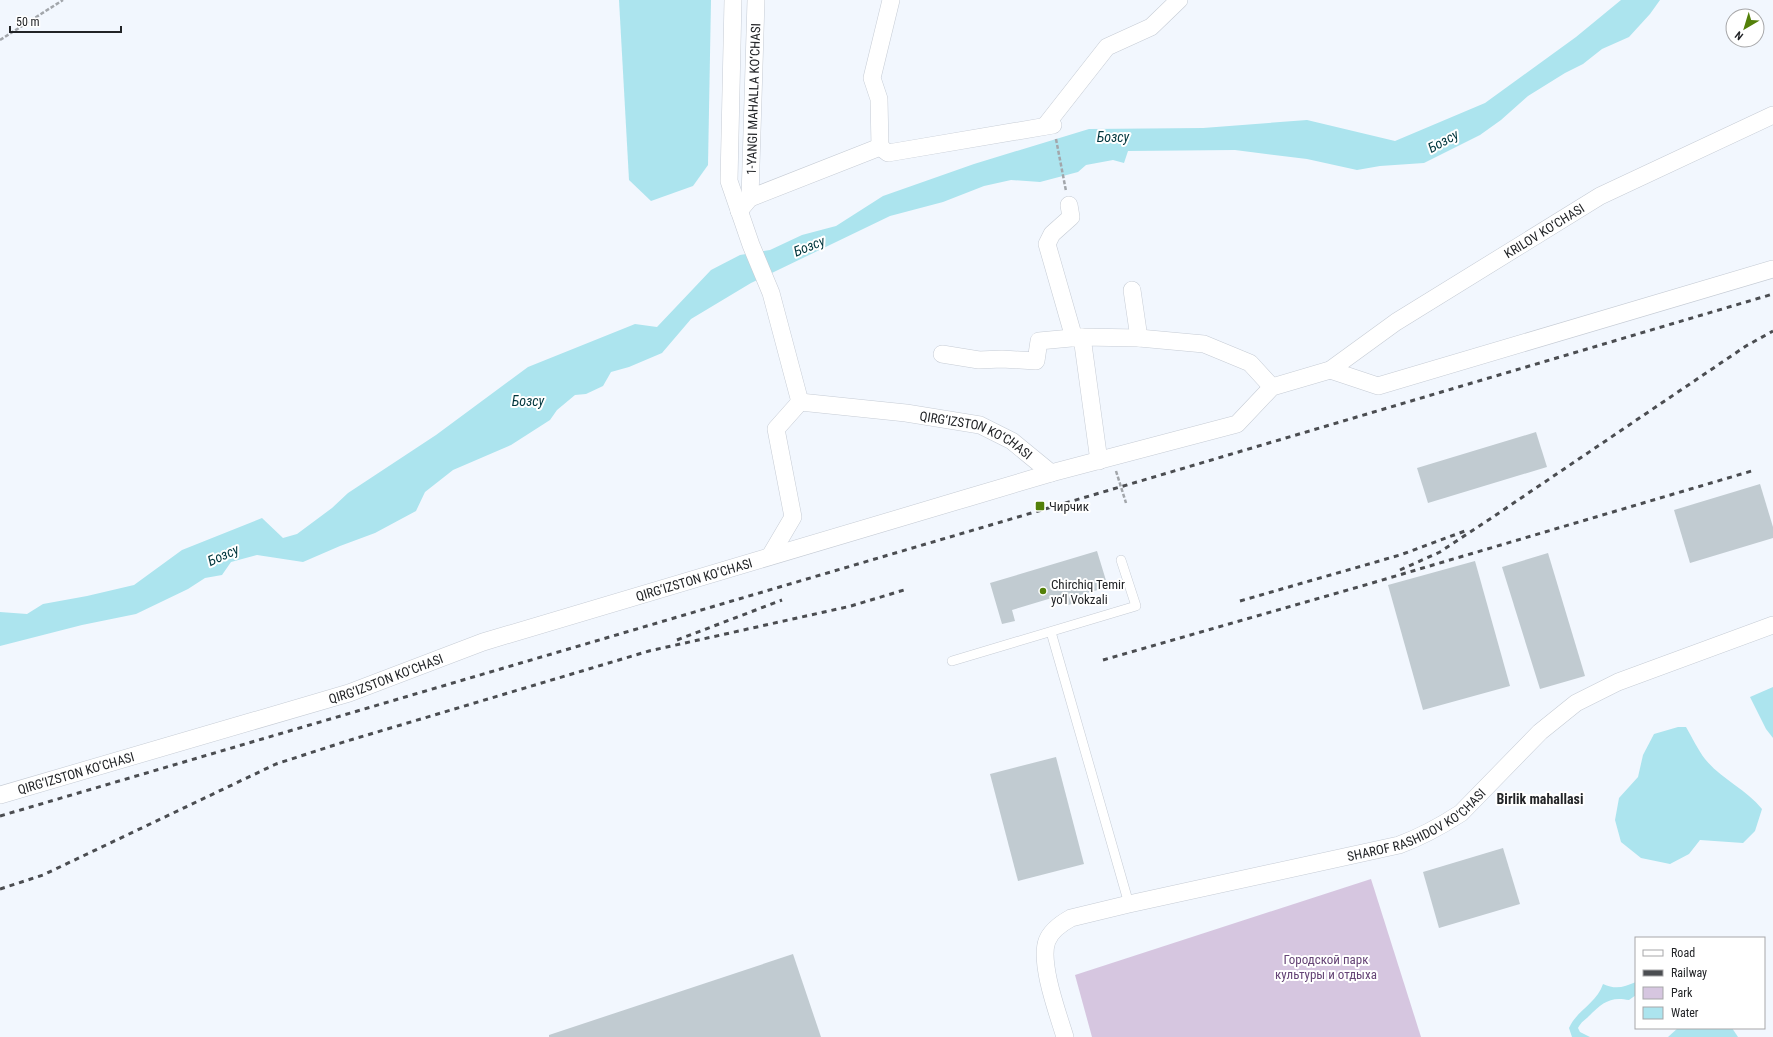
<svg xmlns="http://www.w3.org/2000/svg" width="1773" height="1037" font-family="'Roboto Condensed',sans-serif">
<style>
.park{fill:#d6c6e0}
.water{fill:#ace4ee}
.building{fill:#c1cbd1}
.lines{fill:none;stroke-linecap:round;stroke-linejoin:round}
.service-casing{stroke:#c6ccd5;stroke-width:10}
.minor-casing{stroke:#c6ccd5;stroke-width:18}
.path{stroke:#a2a6ab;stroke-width:2.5;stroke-dasharray:4 2;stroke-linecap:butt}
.service{stroke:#fff;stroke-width:9}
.minor{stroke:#fff;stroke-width:17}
.rail{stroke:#4b4d51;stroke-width:3;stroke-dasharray:5 5;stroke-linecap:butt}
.poi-dot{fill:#538009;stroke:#fff;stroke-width:1.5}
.labels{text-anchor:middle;stroke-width:4;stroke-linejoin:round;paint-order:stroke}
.street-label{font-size:13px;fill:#222427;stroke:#fff}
.poi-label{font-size:13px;fill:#222427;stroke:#fff;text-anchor:start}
.park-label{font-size:13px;fill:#654476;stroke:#fff}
.water-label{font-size:14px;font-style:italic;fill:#00363d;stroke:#fff}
.neighbourhood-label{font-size:14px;font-weight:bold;fill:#222427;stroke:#fff}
</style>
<rect width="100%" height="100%" fill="#f2f7fe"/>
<!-- park -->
<path class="park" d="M1371,879L1421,1037H1092L1075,975Z"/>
<!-- water -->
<g class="water">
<path d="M619,0H711L708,165L693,186L651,201L629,180Z"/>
<path d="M1621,0H1660L1650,14L1629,37L1602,49L1583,64L1565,73L1528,96L1501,120L1480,135L1424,163L1380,166L1357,170L1307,159L1235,150L1128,151L1124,163L1113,160L1086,165L1078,172L1040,182L1011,180L984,186L943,202L890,216L751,283L691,319L662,353L629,367L611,372L603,386L586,394L575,395L557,410L550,420L511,445L453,470L425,492L416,511L375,533L340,546L303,562L257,555L231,562L222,575L205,578L188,589L136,614L82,625L0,646V612L27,614L43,604L87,596L134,585L182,550L262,518L283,538L297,534L332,508L348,493L436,435L528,367L635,324L657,327L711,270L740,255L770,250L802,235L836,226L883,196L974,164L1089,129L1203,128L1307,120L1395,141L1485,103L1576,37Z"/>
<path d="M1773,687V738L1766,729L1750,697Z"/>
<path d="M1678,727H1686C1692,737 1698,750 1705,759C1721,779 1746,789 1762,809L1755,831L1743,843L1700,840L1689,854L1670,864L1641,858L1621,842L1615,820L1619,798L1638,777L1643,755L1654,734Z"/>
<path d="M1636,982V995L1629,1000C1610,996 1602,1003 1589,1016C1585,1020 1581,1022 1578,1028L1580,1032L1590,1037H1572L1569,1028C1577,1010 1597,1003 1603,984C1616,990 1624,987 1636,982Z"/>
<path d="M1678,1028H1732L1738,1037H1668Z"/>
</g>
<!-- building -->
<g class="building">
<path d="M1536,432L1547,467L1428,503L1417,468Z"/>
<path d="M1760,484L1773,527V538L1690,563L1674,510Z"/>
<path d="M1097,551L1108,587L1080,595L1082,601L1068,605L1065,594L1012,610L1015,621L1002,624L990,583Z"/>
<path d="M1548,553L1585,676L1540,689L1502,567Z"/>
<path d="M1475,561L1510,686L1423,710L1388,585Z"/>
<path d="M1056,757L1084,864L1018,881L990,774Z"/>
<path d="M1503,848L1520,904L1439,928L1423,872Z"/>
<path d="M793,954L821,1037H549V1035Z"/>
</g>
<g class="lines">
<defs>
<g id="service">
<path d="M1051,632L1129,904"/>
<path d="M952,661L1136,606L1121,560"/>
</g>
<g id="minor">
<path d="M733,0L729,181L751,245L771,293L800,402"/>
<path d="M1045,126L1107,47L1151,27L1179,0"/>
<path d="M880,147L879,99L872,78L891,0"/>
<path id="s1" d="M750,198L756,0"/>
<path d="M1069,205L1071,217L1052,234L1047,244L1074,338"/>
<path d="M739,211L750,198L880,147L888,153L1053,125"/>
<path d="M1132,290L1139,338"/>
<path d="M1082,337L1099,461"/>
<path d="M942,354L979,360L1002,359L1036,361L1039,341L1082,337L1139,338L1204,344L1250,363L1272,387"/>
<path d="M1330,370L1378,386L1773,269"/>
<path id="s2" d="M800,402L906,413L980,425L1012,441L1051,473"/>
<path d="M770,556L793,517L776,429L800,402"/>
<path id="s3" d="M0,795L349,693L483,642L967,498L1051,473L1237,424L1272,387L1330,370L1396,322L1600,196L1773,115"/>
<path id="s4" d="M1065,1037C1058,1014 1039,963 1047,941C1051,930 1062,923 1071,918L1129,904L1399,845C1421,837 1441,826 1461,813L1540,732L1576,703L1618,682L1773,625"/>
</g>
</defs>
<!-- service casing -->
<use href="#service" class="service-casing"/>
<!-- minor casing -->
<use href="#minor" class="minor-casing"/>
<!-- path -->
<g class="path">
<path d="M0,40L63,0"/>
<path d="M1056,139L1066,191"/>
<path d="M1116,471L1126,503"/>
</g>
<!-- service -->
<use href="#service" class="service"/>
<!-- minor -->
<use href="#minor" class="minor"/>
<!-- rail -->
<g class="rail">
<path d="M1400,570L1440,552L1490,519L1746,346L1773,331"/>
<path d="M1240,601L1400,555L1465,531"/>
<path d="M677,640L782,600"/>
<path d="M1103,660L1372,583L1755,470"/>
<path d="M0,816L1120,487L1773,294"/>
<path d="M0,889L43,875L276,764L347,741L649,651L851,606L904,590"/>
</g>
</g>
<!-- markers -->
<g class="poi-dot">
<rect x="1035" y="501" width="10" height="10" rx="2"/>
<circle cx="1043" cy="591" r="4"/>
</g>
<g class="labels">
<!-- street labels -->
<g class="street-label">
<text dy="5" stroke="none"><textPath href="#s1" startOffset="99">1-YANGI MAHALLA KO‘CHASI</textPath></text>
<text dy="5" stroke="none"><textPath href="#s3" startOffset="1659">KRILOV KO‘CHASI</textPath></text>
<text dy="5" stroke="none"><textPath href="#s2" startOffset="181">QIRG‘IZSTON KO‘CHASI</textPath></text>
<text dy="5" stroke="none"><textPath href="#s3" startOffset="727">QIRG‘IZSTON KO‘CHASI</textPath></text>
<text dy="5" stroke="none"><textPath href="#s3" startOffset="403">QIRG‘IZSTON KO‘CHASI</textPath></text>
<text dy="5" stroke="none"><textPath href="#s3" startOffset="79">QIRG‘IZSTON KO‘CHASI</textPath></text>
<text dy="5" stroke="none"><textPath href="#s4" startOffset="493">SHAROF RASHIDOV KO'CHASI</textPath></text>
</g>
<!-- poi labels -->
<g class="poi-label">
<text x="1049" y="511">Чирчик</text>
<text x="1051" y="589">Chirchiq Temir<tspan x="1051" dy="15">yo‘l Vokzali</tspan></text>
</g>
<!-- park labels -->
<g class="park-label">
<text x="1326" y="964">Городской парк<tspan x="1326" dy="15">культуры и отдыха</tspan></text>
</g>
<!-- water labels -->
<g class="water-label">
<text x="1113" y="142">Бозсу</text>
<text transform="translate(1443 141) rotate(-29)" y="5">Бозсу</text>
<text transform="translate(809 246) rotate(-22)" y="5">Бозсу</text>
<text x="528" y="406">Бозсу</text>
<text transform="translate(223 555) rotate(-24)" y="5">Бозсу</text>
</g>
<!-- neighbourhood labels -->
<g class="neighbourhood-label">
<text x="1540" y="804">Birlik mahallasi</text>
</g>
</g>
<!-- legend -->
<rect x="1635" y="937" width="130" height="92" fill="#ffffff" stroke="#a7a7a9"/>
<rect x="1643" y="950" width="20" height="6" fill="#ffffff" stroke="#a7a7a9"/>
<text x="1671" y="957" font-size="12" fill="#222427">Road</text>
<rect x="1643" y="970" width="20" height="6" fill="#4b4d51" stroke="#a7a7a9"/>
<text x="1671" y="977" font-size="12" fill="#222427">Railway</text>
<rect x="1643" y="987" width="20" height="12" fill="#d6c6e0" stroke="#a7a7a9"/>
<text x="1671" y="997" font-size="12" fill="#222427">Park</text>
<rect x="1643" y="1007" width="20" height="12" fill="#ace4ee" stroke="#a7a7a9"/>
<text x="1671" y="1017" font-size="12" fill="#222427">Water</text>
<!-- north arrow -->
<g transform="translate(1745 28) rotate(218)"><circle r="19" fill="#ffffff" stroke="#a7a7a9"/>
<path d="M0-3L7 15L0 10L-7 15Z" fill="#538009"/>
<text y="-6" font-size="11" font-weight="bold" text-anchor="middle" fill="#222427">N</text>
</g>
<!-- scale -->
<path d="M10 26v6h111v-6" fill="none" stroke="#222427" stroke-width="2"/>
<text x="16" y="26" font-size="12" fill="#222427" stroke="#ffffff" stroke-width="3" paint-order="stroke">50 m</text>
</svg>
